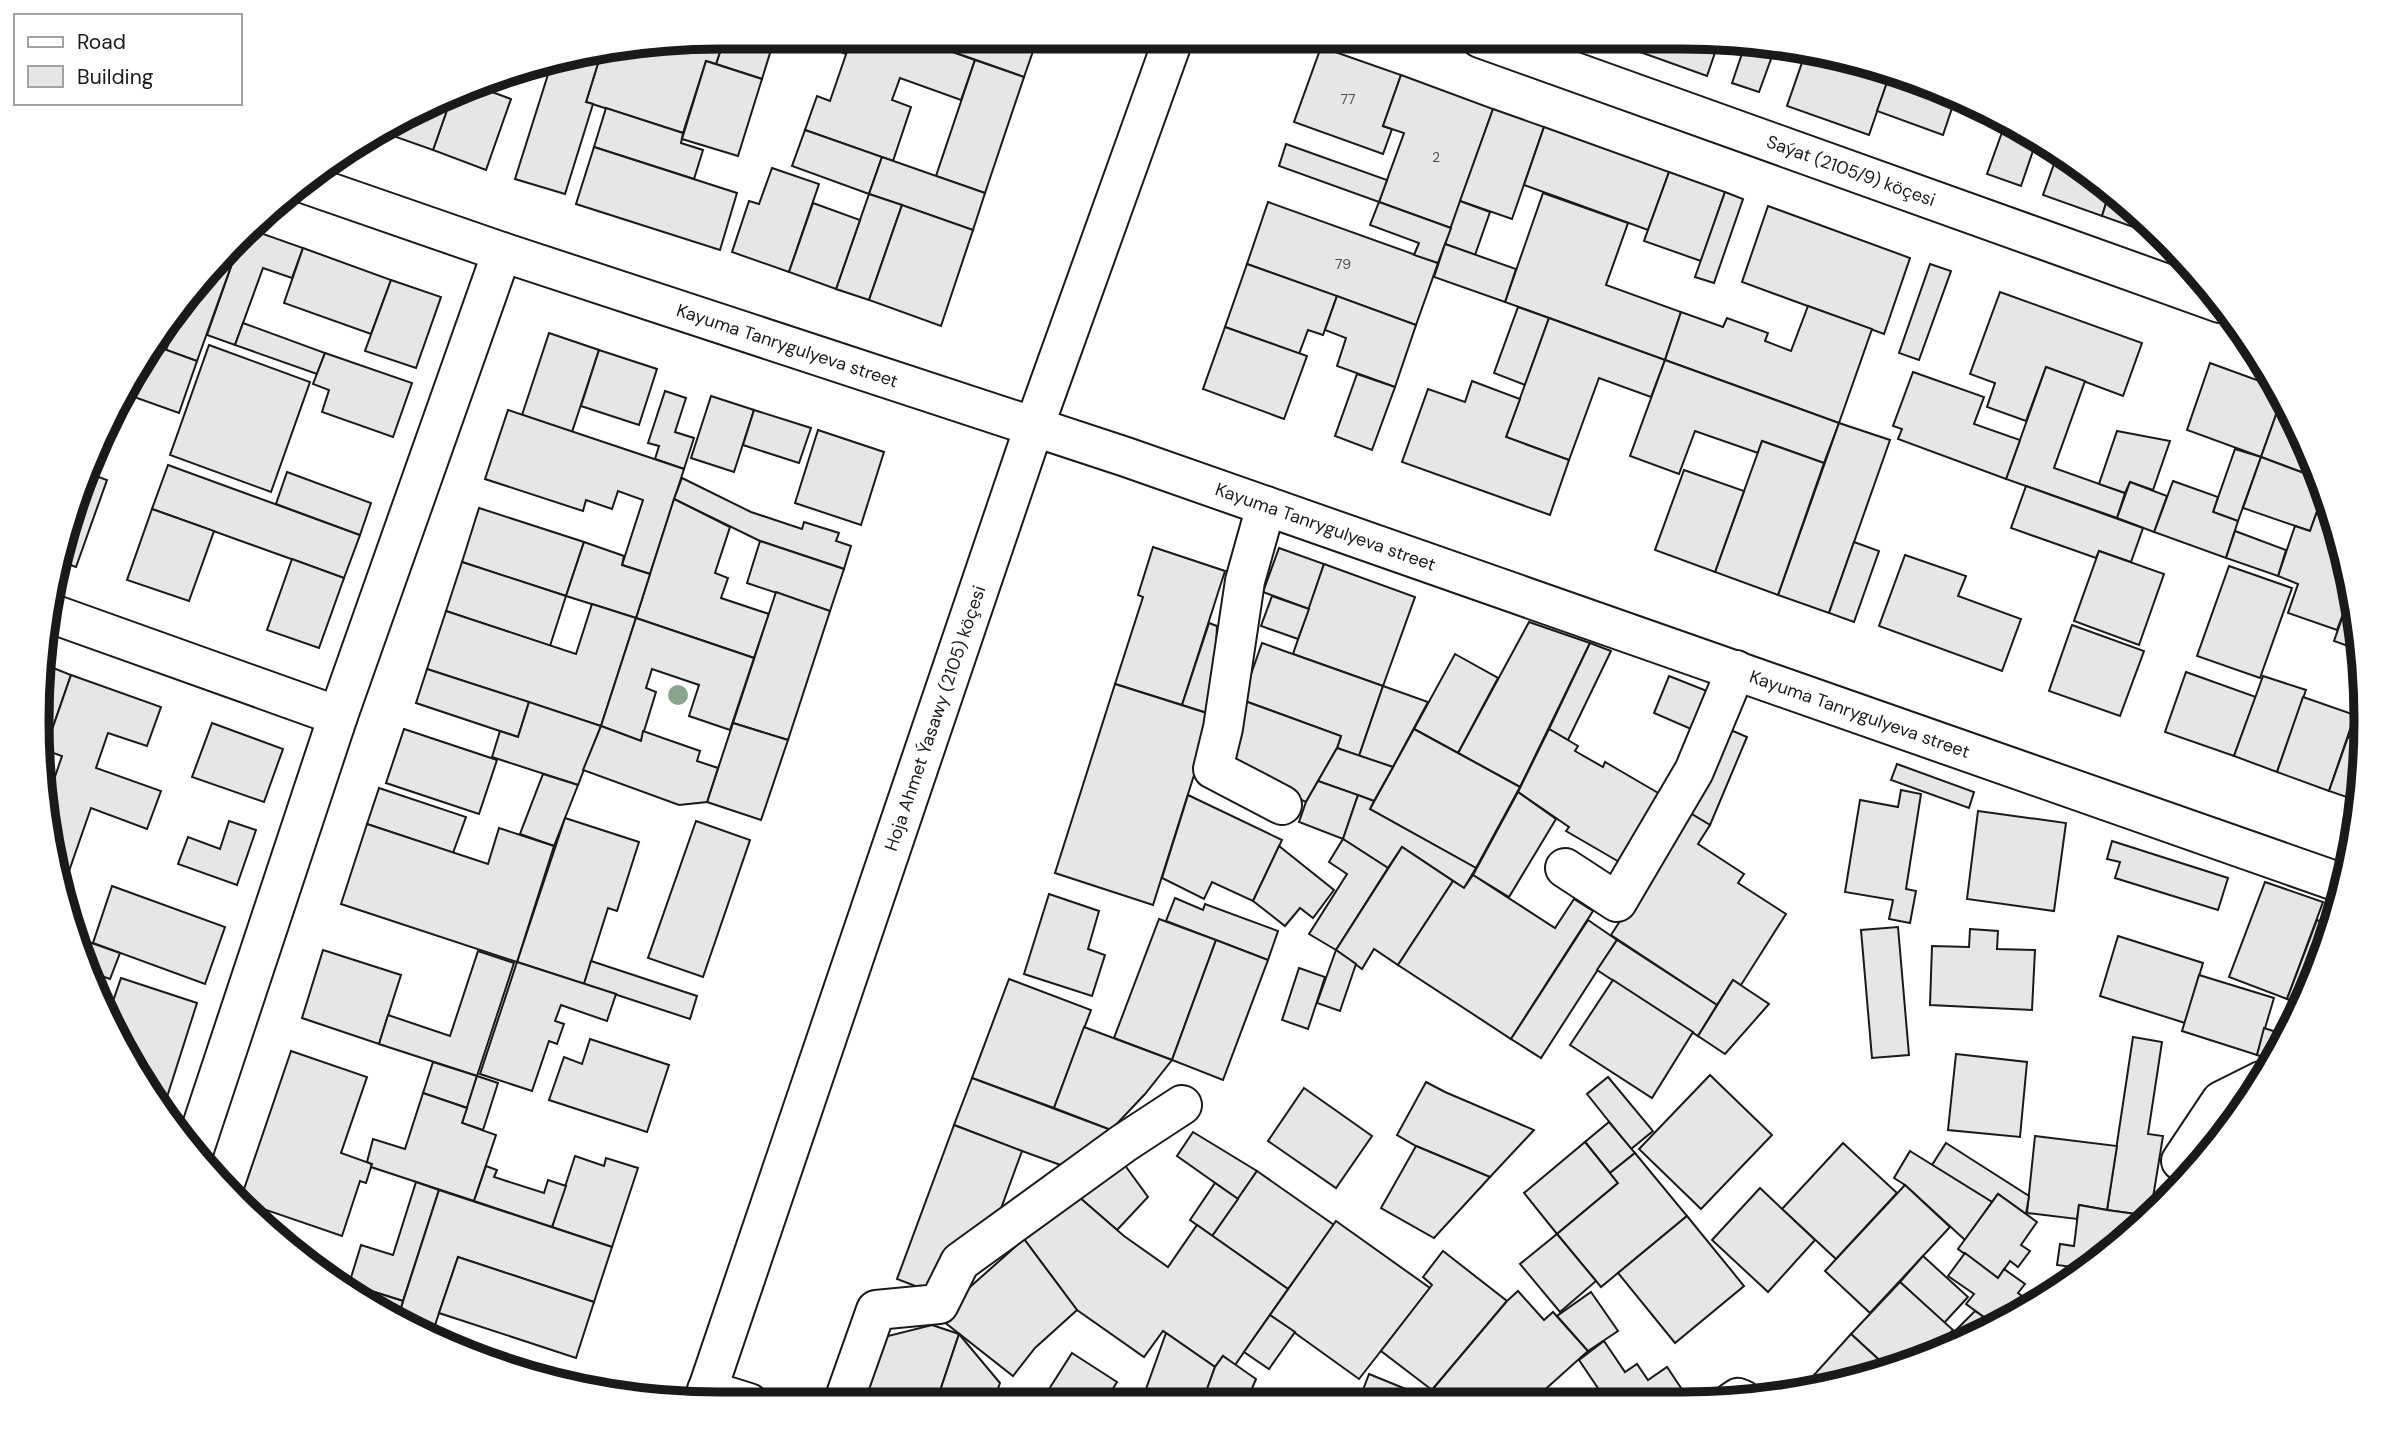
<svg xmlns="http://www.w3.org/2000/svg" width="2403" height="1441" font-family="'DM Sans',sans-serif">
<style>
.building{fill:#e6e6e6;stroke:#1a1a1a;stroke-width:2}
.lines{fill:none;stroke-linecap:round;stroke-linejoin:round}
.minor-casing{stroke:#1a1a1a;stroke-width:42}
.minor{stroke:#fff;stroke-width:38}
.tree{fill:#8aa48f}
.labels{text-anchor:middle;stroke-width:5;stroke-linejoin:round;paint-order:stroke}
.number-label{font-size:14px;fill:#4d4d4d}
.street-label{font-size:18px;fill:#1a1a1a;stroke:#fff}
.rim{fill:none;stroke:#1a1a1a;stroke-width:9}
</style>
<rect width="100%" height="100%" fill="#fff"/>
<!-- building -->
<g class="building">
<path d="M725,37H775L762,79L716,64Z"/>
<path d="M725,37L716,64L706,61L683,133L586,102L600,57Z"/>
<path d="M808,37H852L846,54L807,40Z"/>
<path d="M852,37H911L975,60L961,100L900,78L892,100L911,107L893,161L805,130L817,96L830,101Z"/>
<path d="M911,37H1038L1024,77Z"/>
<path d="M1601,38H1720L1707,76Z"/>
<path d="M1746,42L1775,48L1759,92L1732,83Z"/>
<path d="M1321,47L1401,75L1383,126L1392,129L1383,154L1294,122Z"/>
<path d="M1805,54L1891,71L1869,135L1787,106Z"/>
<path d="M600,57L586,102L593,104L565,194L515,179L551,65Z"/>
<path d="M975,60L1024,77L985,193L936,176Z"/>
<path d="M706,61L762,79L738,156L682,139Z"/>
<path d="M1891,71L1903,73L1955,99L1943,135L1877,111Z"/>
<path d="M1401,75L1493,109L1451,228L1379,202L1404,133L1383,126Z"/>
<path d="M473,85L511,99L486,170L433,150L453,93Z"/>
<path d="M453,93L433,150L396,137L403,117L418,107Z"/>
<path d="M606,108L683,133L681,143L703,150L694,179L594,147Z"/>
<path d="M1493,109L1544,127L1512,219L1460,201Z"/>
<path d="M403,117L396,137L380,131Z"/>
<path d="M2005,124L2037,139L2021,186L1987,174Z"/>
<path d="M1544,127L1669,172L1648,230L1524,185Z"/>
<path d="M805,130L882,157L869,194L792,166Z"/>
<path d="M1286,144L1387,180L1379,202L1279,166Z"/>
<path d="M594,147L737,193L720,250L576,204Z"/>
<path d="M2059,150L2110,191L2102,216L2043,195Z"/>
<path d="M882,157L985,193L973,230L869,194Z"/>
<path d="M772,168L819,184L789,272L732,252L749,201L759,204Z"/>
<path d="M1669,172L1725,192L1701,261L1644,241Z"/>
<path d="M2110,191L2166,237L2167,239L2102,216Z"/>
<path d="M1725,192L1743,199L1714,283L1695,277Z"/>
<path d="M1543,193L1628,223L1606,285L1681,312L1665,360L1505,302Z"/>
<path d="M869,194L902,205L869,300L836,289Z"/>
<path d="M1460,201L1490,212L1475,255L1445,244Z"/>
<path d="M1268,202L1438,263L1416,325L1247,264Z"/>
<path d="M1379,202L1451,228L1438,263L1414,255L1419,243L1370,225Z"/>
<path d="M813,203L860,220L836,289L789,272Z"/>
<path d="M902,205L973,230L941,326L869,300Z"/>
<path d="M1768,206L1910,258L1884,334L1742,282Z"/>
<path d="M252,230L303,248L292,278L263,268L235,345L207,335L239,244Z"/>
<path d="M239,244L197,361L166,350L186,296Z"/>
<path d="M1445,244L1516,269L1505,302L1434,277Z"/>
<path d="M303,248L391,280L371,334L284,303Z"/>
<path d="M1247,264L1337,296L1323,335L1308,330L1299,354L1225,327Z"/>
<path d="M1930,264L1951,271L1919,360L1899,353Z"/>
<path d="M391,280L441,297L416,368L365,351Z"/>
<path d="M2000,292L2142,343L2123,396L2046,367L2026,421L1987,407L1995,383L1970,374Z"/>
<path d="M1337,296L1416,325L1395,387L1337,366L1346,338L1325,330Z"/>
<path d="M1808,306L1872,329L1839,423L1665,360L1681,312L1723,327L1727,318L1768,333L1765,341L1791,351Z"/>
<path d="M1518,307L1549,318L1525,385L1494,373Z"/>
<path d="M1549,318L1665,360L1651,397L1599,378L1569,460L1506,437Z"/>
<path d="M243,323L325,353L317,374L235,345Z"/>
<path d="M1225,327L1307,356L1284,419L1203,389Z"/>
<path d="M549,333L599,350L572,432L522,415Z"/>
<path d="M153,345L197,361L179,413L123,393Z"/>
<path d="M209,345L310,382L271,492L170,455Z"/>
<path d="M599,350L657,369L639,425L581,406Z"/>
<path d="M325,353L412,383L393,437L322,412L329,390L313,384Z"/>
<path d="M1665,360L1839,423L1824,463L1762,441L1758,453L1695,431L1679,474L1630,456Z"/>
<path d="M2210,363L2276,387L2282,398L2261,457L2187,430Z"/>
<path d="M2046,367L2085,381L2054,468L2125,493L2117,518L2006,479Z"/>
<path d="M1913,372L1984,397L1974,424L2020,440L2006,479L1898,439L1902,429L1893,426Z"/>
<path d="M1357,374L1395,387L1372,450L1335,436Z"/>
<path d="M1472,381L1520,399L1506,437L1569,460L1550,515L1402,462L1428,389L1465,402Z"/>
<path d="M665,391L686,398L675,432L694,438L684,469L655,459L659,446L648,443Z"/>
<path d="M711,396L754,410L734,472L691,458Z"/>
<path d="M2282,398L2314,459L2320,479L2261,457Z"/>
<path d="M508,410L684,469L650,574L622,565L643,500L618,491L612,509L586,500L583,511L485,479Z"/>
<path d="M754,410L811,428L799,463L743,445Z"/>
<path d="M1839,423L1890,440L1829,613L1778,595Z"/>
<path d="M818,430L884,452L861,525L795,503Z"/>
<path d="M2117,431L2170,441L2153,490L2130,482L2125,493L2099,484Z"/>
<path d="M1762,441L1824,463L1778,595L1715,572Z"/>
<path d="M2235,449L2261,457L2238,521L2213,512Z"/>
<path d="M2261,457L2320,479L2324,492L2310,531L2243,508Z"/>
<path d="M168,465L360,535L344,578L152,509Z"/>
<path d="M1684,470L1744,491L1715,572L1655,550Z"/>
<path d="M85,472L107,480L76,567L59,561L73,501Z"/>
<path d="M287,472L371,503L360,535L276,504Z"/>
<path d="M682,478L751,512L802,529L804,522L839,533L836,541L851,546L844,569L760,541L674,499Z"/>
<path d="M2173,481L2218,497L2213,512L2238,521L2226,558L2154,532Z"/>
<path d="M2130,482L2167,496L2154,532L2117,518Z"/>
<path d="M2026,486L2143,528L2131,562L2099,551L2096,558L2011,528Z"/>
<path d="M2324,492L2353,587L2337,630L2288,613L2298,584L2278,576L2295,526L2310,531Z"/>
<path d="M674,499L730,527L715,573L728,578L721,598L769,614L754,658L636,618Z"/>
<path d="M479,508L584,542L566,596L462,562Z"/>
<path d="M152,509L214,531L189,601L127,580Z"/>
<path d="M2235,531L2286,550L2278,576L2226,558Z"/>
<path d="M760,541L844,569L830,611L747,583Z"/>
<path d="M584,542L624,556L622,565L650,574L636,618L566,596Z"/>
<path d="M1854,542L1879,551L1854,622L1829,613Z"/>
<path d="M1153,547L1225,571L1182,705L1115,684L1143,597L1138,595Z"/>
<path d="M1279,548L1324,564L1309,609L1263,592Z"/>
<path d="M2099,551L2164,574L2139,645L2074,621Z"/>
<path d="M1905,555L1966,576L1958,596L2021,619L2002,671L1879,626Z"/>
<path d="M292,559L344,578L319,648L267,630Z"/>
<path d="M462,562L566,596L550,646L446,611Z"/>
<path d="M1324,564L1415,597L1383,686L1293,654Z"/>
<path d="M2229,566L2292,588L2260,678L2197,656Z"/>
<path d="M2353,587V588L2359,650L2334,641Z"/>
<path d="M776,592L830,611L788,740L733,723Z"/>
<path d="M1272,596L1309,609L1298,639L1261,626Z"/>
<path d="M592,604L636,618L601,726L427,669L446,611L576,654Z"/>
<path d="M636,618L754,658L730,730L689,716L699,685L652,669L646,688L656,692L641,741L601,726Z"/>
<path d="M1529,622L1590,643L1520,787L1458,753Z"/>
<path d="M1209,623L1217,626L1213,715L1182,705Z"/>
<path d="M2072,625L2144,651L2120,716L2049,691Z"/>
<path d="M1262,643L1383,686L1359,756L1337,748L1341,736L1242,700Z"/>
<path d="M1590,643L1611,651L1568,740L1549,729Z"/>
<path d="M1455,654L1498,678L1458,753L1414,729Z"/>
<path d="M41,663L71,675L45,750L39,748L37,721Z"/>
<path d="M427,669L529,702L518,737L416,703Z"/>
<path d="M2186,672L2256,697L2234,756L2165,732Z"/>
<path d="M71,675L161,707L147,746L108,733L96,768L161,791L147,829L91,808L61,894L50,853L45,806L62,756L45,750Z"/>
<path d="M1669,676L1707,691L1691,729L1654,713Z"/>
<path d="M2263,676L2306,690L2277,772L2234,756Z"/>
<path d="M1115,684L1213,715L1153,905L1055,873Z"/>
<path d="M1383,686L1428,702L1393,767L1359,756Z"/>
<path d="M2303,697L2355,715L2329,791L2277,772Z"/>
<path d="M1242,700L1341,736L1337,748L1306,802L1232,770Z"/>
<path d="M529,702L601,726L578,785L492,757L500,731L518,737Z"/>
<path d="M2355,715L2366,719L2364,743L2348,737Z"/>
<path d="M212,723L283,749L264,802L192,777Z"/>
<path d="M733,723L788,740L761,820L707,802Z"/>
<path d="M601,726L641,741L643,731L700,751L697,761L718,768L707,802L679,805L583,770Z"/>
<path d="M1726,728L1747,737L1710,825L1690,813Z"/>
<path d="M404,729L497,760L479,814L386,783Z"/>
<path d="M1414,729L1520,787L1476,868L1370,809Z"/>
<path d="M1549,729L1578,746L1575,751L1603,767L1605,762L1660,794L1621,863L1566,831L1569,827L1518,792Z"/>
<path d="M2348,737L2364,743L2358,801L2329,791Z"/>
<path d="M1337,748L1393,767L1374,801L1318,781Z"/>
<path d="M1897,764L1974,792L1969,808L1891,780Z"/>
<path d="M543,774L578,785L554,846L520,834Z"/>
<path d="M1318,781L1358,795L1343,839L1299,822L1306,802Z"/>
<path d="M379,788L466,817L453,853L367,824Z"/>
<path d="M1901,790L1921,794L1906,889L1916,891L1910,923L1889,919L1893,900L1845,892L1860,800L1898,807Z"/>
<path d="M1518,792L1556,819L1509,897L1473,875Z"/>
<path d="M1188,795L1282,840L1253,901L1212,882L1204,899L1162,878Z"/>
<path d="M1358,795L1374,801L1370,809L1476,868L1464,888L1402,847L1388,868L1343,839Z"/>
<path d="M1978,811L2066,823L2054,911L1967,899Z"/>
<path d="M1690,813L1710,825L1698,844L1744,874L1738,883L1786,914L1741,985L1733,980L1717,1005L1611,935Z"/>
<path d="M565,818L639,842L617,911L608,908L584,984L517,962Z"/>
<path d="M229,821L256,830L237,885L178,864L188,837L220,849Z"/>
<path d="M696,821L750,840L703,977L648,958Z"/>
<path d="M367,824L488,864L499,828L554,846L517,962L341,904Z"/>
<path d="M1343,839L1388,868L1336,950L1309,934L1347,874L1329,862Z"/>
<path d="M2112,841L2228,878L2218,910L2115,878L2120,862L2107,859Z"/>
<path d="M1279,846L1334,890L1313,918L1300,908L1285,926L1253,901Z"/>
<path d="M1402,847L1453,881L1398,965L1374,949L1362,969L1336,950Z"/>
<path d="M1473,875L1555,928L1574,899L1593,911L1511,1039L1398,965L1453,881L1464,888Z"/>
<path d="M2265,882L2323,902L2287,999L2229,977Z"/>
<path d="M112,886L225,927L205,984L93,943Z"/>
<path d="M1049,894L1099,911L1088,949L1105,955L1092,996L1024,974Z"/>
<path d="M1175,898L1203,910L1205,904L1278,931L1268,960L1166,921Z"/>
<path d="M1159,919L1216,940L1172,1060L1114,1038Z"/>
<path d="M1588,920L1617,940L1541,1058L1511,1039Z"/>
<path d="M2317,920L2331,926L2314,983L2302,1005L2287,999Z"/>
<path d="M1898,927L1909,1055L1872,1058L1861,930Z"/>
<path d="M1970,929L1998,931L1997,949L2035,950L2032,1010L1930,1005L1932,946L1969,947Z"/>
<path d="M72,936L120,953L110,979L90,972Z"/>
<path d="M2118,936L2203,963L2185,1023L2100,996Z"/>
<path d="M1216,940L1268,960L1223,1080L1172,1060Z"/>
<path d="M1617,940L1717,1005L1698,1036L1597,970Z"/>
<path d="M323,950L401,975L379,1044L302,1018Z"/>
<path d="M1336,950L1356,964L1340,1011L1317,1003Z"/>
<path d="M478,951L514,963L477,1076L379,1044L388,1015L450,1036Z"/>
<path d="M591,961L697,996L690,1019L584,984Z"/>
<path d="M517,962L616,994L607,1021L561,1005L555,1021L564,1024L557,1044L549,1041L532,1091L480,1074Z"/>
<path d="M1299,968L1325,977L1308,1029L1282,1020Z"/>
<path d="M2199,975L2274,998L2257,1055L2182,1031Z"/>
<path d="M121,978L197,1003L167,1097L155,1093L110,1010Z"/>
<path d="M1009,979L1091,1010L1054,1108L972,1078Z"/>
<path d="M1613,980L1693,1032L1652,1098L1570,1045Z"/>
<path d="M1733,980L1769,1004L1725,1054L1698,1036Z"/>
<path d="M1084,1027L1172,1060L1145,1094L1111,1130L1054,1108Z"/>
<path d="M2264,1028L2286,1035L2273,1060L2257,1055Z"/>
<path d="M2133,1037L2162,1042L2148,1134L2163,1136L2150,1216L2107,1210Z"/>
<path d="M590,1039L669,1065L647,1132L549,1100L564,1057L582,1064Z"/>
<path d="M291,1051L367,1077L341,1153L372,1164L366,1183L360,1181L342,1236L240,1201Z"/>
<path d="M1956,1054L2027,1062L2020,1137L1948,1130Z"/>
<path d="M433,1062L477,1076L467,1108L423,1093Z"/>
<path d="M1710,1075L1772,1135L1701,1209L1639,1149Z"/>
<path d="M477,1076L498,1083L483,1130L462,1123Z"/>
<path d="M1608,1077L1653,1131L1631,1149L1587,1094Z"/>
<path d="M972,1078L1111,1130L1066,1167L1022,1151L954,1125Z"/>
<path d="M1426,1082L1445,1092L1534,1130L1490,1177L1416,1146L1397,1135Z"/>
<path d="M1304,1088L1372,1136L1336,1188L1268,1141Z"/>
<path d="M423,1093L467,1108L462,1123L496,1135L474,1201L371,1167L372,1164L367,1162L373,1139L405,1149Z"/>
<path d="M1609,1122L1635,1153L1610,1173L1585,1142Z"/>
<path d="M954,1125L1022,1151L999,1214L931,1292L897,1279Z"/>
<path d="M1193,1132L1257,1171L1238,1199L1177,1156Z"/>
<path d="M2035,1136L2117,1146L2107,1210L2079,1205L2077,1219L2027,1213Z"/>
<path d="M1585,1142L1618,1183L1557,1234L1524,1193Z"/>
<path d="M1843,1143L1897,1193L1836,1259L1782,1209Z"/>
<path d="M1946,1143L2029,1196L2026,1214L1998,1194L1992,1202L1932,1165Z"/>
<path d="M1416,1146L1490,1177L1434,1238L1381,1208Z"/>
<path d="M1910,1151L1992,1202L1965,1240L1905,1185L1894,1178Z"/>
<path d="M1635,1153L1687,1216L1601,1287L1557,1234L1618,1183L1610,1173Z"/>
<path d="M575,1156L604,1166L606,1158L638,1168L612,1247L552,1227Z"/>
<path d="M1124,1164L1148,1197L1117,1230L1079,1197Z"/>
<path d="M486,1166L497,1170L494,1177L544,1193L548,1180L566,1186L552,1227L474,1201Z"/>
<path d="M1257,1171L1334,1225L1288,1289L1212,1236Z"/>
<path d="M416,1182L439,1190L403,1301L349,1284L361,1245L393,1255Z"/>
<path d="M1215,1183L1238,1199L1212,1236L1190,1220Z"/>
<path d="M1905,1185L1950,1227L1870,1313L1825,1271Z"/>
<path d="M1760,1188L1815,1240L1768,1292L1712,1240Z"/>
<path d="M439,1190L612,1247L594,1302L458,1257L432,1334L398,1317Z"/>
<path d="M1998,1194L2037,1222L2021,1245L2030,1251L2018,1267L2010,1261L1998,1278L1958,1249Z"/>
<path d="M1079,1197L1124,1236L1168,1267L1197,1225L1288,1289L1235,1365L1223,1356L1215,1367L1163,1331L1144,1357L1077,1310L1024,1239Z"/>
<path d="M2079,1205L2107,1210L2150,1216L2134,1234L2086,1269L2057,1265L2060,1244L2074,1246Z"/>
<path d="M1687,1216L1744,1286L1675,1343L1618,1273Z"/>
<path d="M1336,1221L1430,1288L1359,1379L1270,1315Z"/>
<path d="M1557,1234L1596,1281L1560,1312L1520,1264Z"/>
<path d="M1024,1239L1077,1310L1035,1348L1013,1376L943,1321L970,1287Z"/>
<path d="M1443,1251L1507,1301L1432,1390L1381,1351L1432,1285L1423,1277Z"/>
<path d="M1965,1253L1998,1278L2004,1269L2025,1284L2018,1293L2026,1299L2013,1318L1995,1325L1966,1304L1974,1294L1948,1276Z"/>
<path d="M1923,1256L1968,1297L1944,1323L1900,1282Z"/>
<path d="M458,1257L594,1302L576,1358L439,1313Z"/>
<path d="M1900,1282L1953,1330L1934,1350L1889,1369L1851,1334Z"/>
<path d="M349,1284L403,1301L398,1317L347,1292Z"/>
<path d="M1518,1291L1544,1320L1553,1312L1588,1351L1530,1403H1446L1432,1390L1507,1301Z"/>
<path d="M1591,1292L1618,1331L1588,1351L1557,1316Z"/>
<path d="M2033,1292L2041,1301L2024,1313L2013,1318Z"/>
<path d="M1975,1311L1995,1325L1956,1341L1950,1336Z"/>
<path d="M1270,1315L1295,1332L1269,1369L1244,1352Z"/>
<path d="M932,1325L959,1334L936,1403H871L859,1399L880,1338Z"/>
<path d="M1166,1333L1215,1367L1202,1403H1141Z"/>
<path d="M959,1334L1000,1383L993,1403H936Z"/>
<path d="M1851,1334L1889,1369L1860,1381L1808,1389L1804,1386Z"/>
<path d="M1604,1341L1625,1372L1637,1364L1648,1380L1667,1367L1691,1403H1608L1579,1360Z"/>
<path d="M1072,1353L1117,1382L1104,1403H1052L1044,1397Z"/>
<path d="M1223,1356L1256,1379L1246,1403H1202L1215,1367Z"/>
<path d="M1369,1374L1440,1403H1358Z"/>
</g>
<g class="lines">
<defs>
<g id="minor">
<path id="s1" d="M1480,38L2220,303"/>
<path id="s2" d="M300,182L502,252L1126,457L2344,884"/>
<path d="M1266,506L1245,581L1223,728L1213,769L1282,805"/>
<path d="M47,612L338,716"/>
<path d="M1565,868L1617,902L1694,771L1736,670"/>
<path d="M193,1153L338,716L502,252"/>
<path d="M2181,1161L2221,1101L2261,1081"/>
<path d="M707,1390L749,1403"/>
<path d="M1732,1402L1738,1398L1743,1400"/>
<path id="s3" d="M703,1403L1034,427L1174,37"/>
<path d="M843,1403L876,1310L939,1304L960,1262L1124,1143L1182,1105"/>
</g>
</defs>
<!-- minor casing -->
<use href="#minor" class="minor-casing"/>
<!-- minor -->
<use href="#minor" class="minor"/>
</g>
<!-- trees -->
<circle class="tree" cx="678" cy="695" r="10"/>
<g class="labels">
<!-- number labels -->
<g class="number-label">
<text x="1348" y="104">77</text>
<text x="1436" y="162">2</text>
<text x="1343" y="269">79</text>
</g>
<!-- street labels -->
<g class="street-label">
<text dy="6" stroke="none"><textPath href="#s1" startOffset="394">Saýat (2105/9) köçesi</textPath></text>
<text dy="6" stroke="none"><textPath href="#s2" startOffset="514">Kayuma Tanrygulyeva street</textPath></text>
<text dy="6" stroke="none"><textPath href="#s2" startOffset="1082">Kayuma Tanrygulyeva street</textPath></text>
<text dy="6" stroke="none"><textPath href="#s2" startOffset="1648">Kayuma Tanrygulyeva street</textPath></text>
<text dy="6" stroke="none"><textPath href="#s3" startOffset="723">Hoja Ahmet Ýasawy (2105) köçesi</textPath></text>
</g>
</g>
<!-- crop -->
<path d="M0 0H2403V1441H0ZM720 49H1683A671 671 0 0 1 2354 720V721A671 671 0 0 1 1683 1392H720A671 671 0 0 1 49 721V720A671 671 0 0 1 720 49Z" fill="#fff" fill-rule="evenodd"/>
<path class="rim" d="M720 49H1683A671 671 0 0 1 2354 720V721A671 671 0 0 1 1683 1392H720A671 671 0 0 1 49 721V720A671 671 0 0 1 720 49Z"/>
<!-- legend -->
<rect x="14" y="14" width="228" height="91" fill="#ffffff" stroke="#a3a3a3" stroke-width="2"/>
<rect x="28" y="37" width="35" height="10" fill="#ffffff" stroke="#a3a3a3" stroke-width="2"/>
<text x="77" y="49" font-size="21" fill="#1a1a1a">Road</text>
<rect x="28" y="66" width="35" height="21" fill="#e6e6e6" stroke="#a3a3a3" stroke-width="2"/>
<text x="77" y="84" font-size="21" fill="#1a1a1a">Building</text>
</svg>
